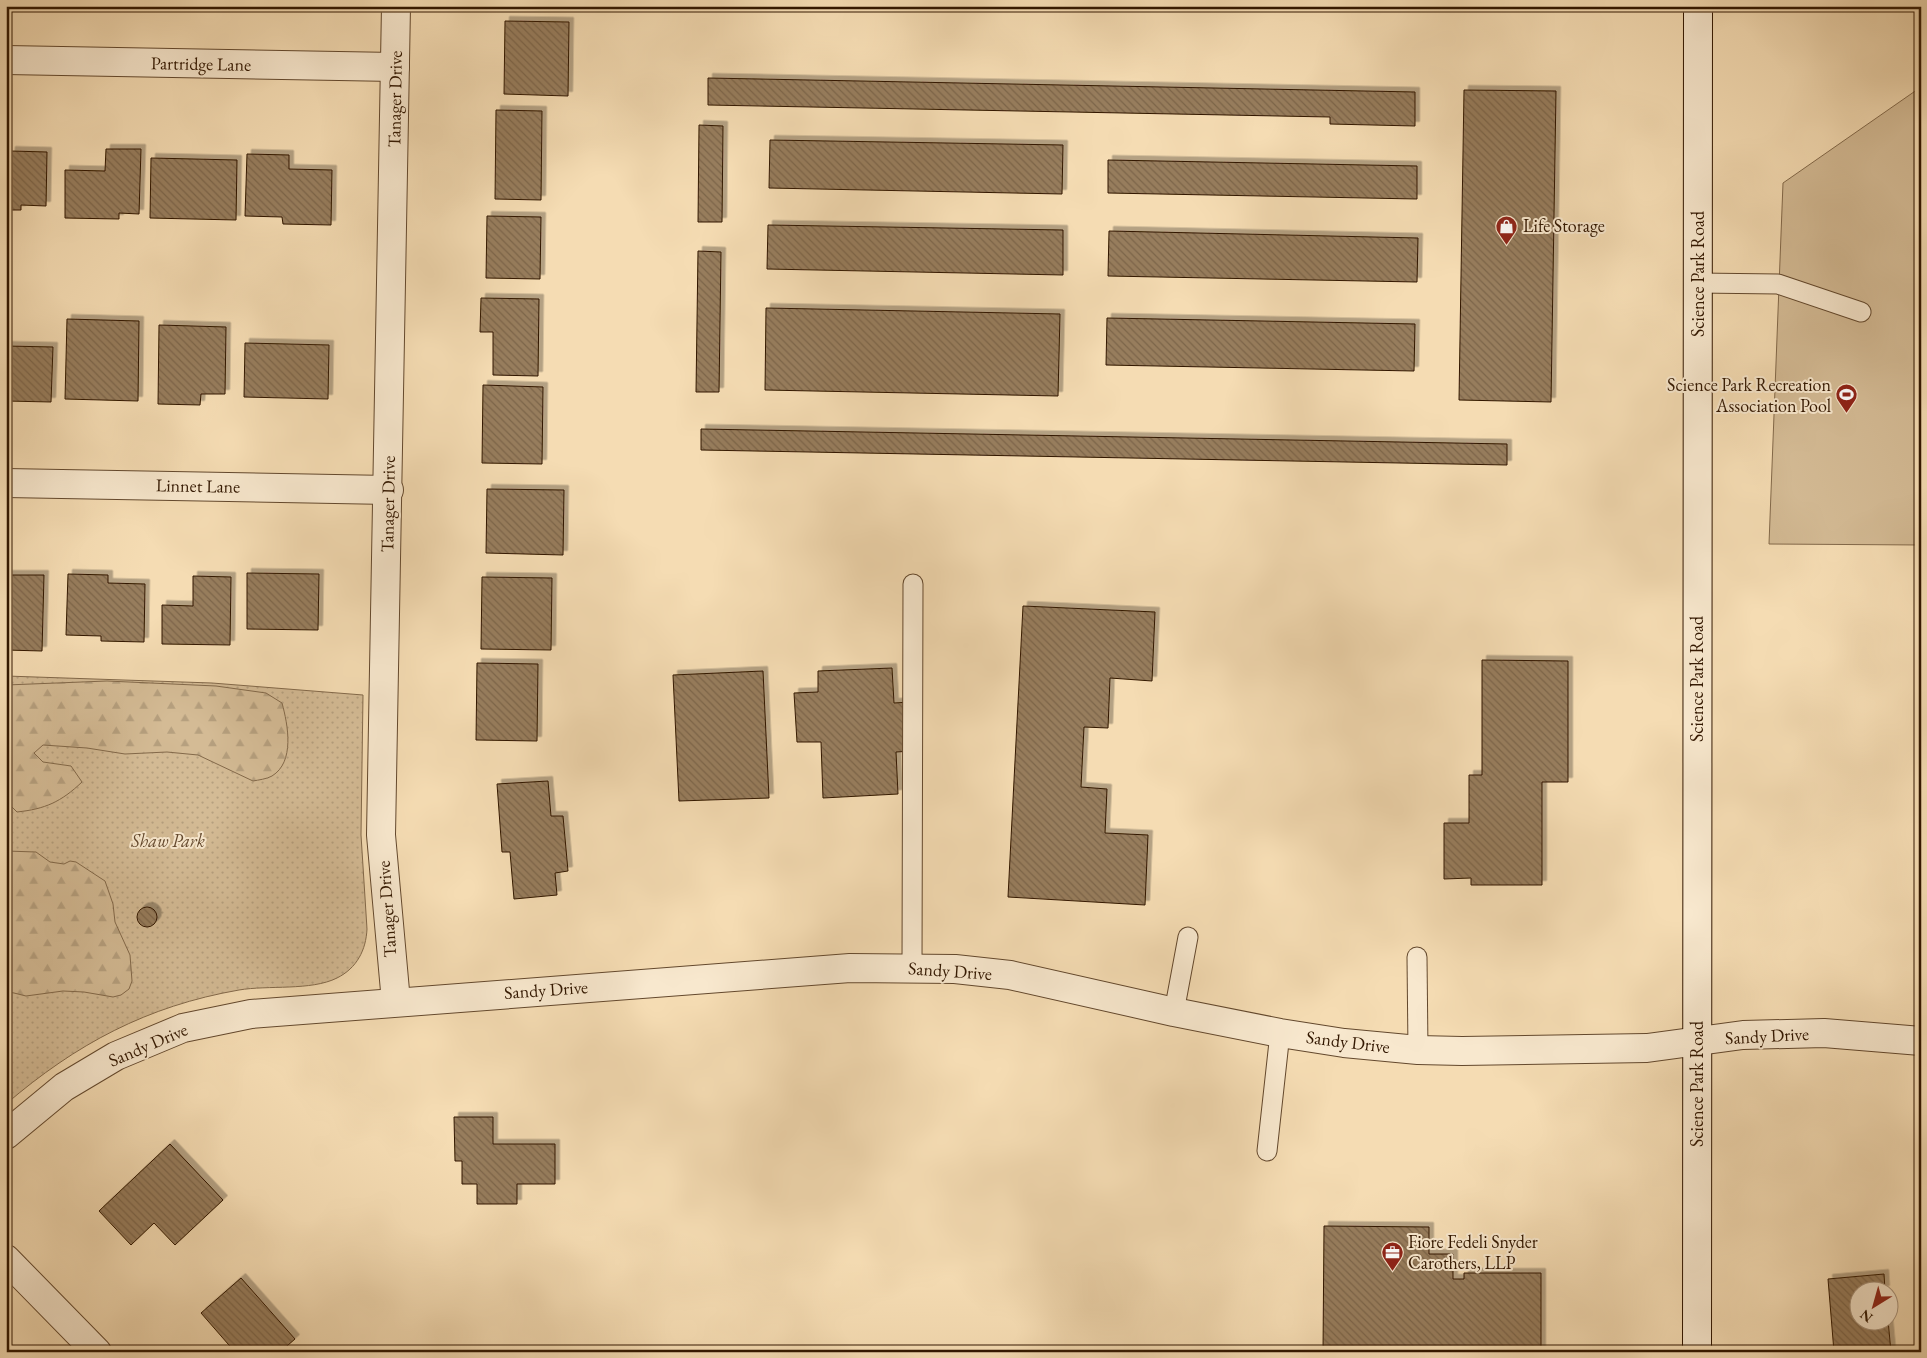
<svg xmlns="http://www.w3.org/2000/svg" width="1927" height="1358" font-family="'EB Garamond',serif">
<style>
.grass{fill:url(#grass-dots);stroke:#83694a}
.forest{fill:url(#forest-firs);stroke:#83694a}
.pitch{fill:#d4bb95;stroke:#83694a}
.building{fill:url(#building-back-hatch);stroke:#321700;filter:url(#shadow)}
.lines{fill:none;stroke-linecap:round;stroke-linejoin:round}
.service-casing{stroke:#63482d;stroke-width:21}
.minor-casing{stroke:#63482d;stroke-width:30}
.secondary-casing{stroke:#321700;stroke-width:30}
.service{stroke:#f8e8ce;stroke-width:19}
.minor{stroke:#f8e8ce;stroke-width:28}
.secondary{stroke:#f8e8ce;stroke-width:28}
.labels{text-anchor:middle;stroke-width:4;stroke-linejoin:round;paint-order:stroke}
.street-label{font-size:18px;fill:#321700;stroke:#f8e8ce}
.poi-label{font-size:18px;fill:#321700;stroke:#f8e8ce;text-anchor:start}
.park-label{font-size:18px;font-style:italic;fill:#63482d;stroke:#f8e8ce}
</style>
<defs>
<pattern id="grass-dots" width="8" height="8" patternUnits="userSpaceOnUse" patternTransform="scale(1.25)"><rect width="8" height="8" fill="#d4bb95"/><path d="M2 2h.1M6 6h.1" fill="none" stroke="#b6a07f" stroke-width="1.8" stroke-linecap="round"/></pattern>
<pattern id="forest-firs" width="22" height="20" patternUnits="userSpaceOnUse" patternTransform="scale(1.25)"><rect width="22" height="20" fill="#d4bb95"/><path d="M5 1l3.5 6h-7zM16 11l3.5 6h-7z" fill="#b6a07f"/></pattern>
<pattern id="building-back-hatch" width="6" height="6" patternUnits="userSpaceOnUse" patternTransform="scale(1.25)"><rect width="6" height="6" fill="#977d5d"/><path d="M-1 5l2 2M0 0l6 6M5-1l2 2" fill="none" stroke="#7c654a"/></pattern>
<filter id="shadow"><feDropShadow dx="4.5" dy="-4.5" stdDeviation="0" flood-color="#0004"/></filter>
</defs>
<rect width="100%" height="100%" fill="#f5dcb3"/>
<filter id="stains"><feTurbulence type="fractalNoise" baseFrequency=".004" numOctaves="4"/><feColorMatrix values="0 0 0 0 .2 0 0 0 0 .09 0 0 0 0 .02 0 0 0 .5 -.17"/></filter>
<radialGradient id="worn" r=".72"><stop offset=".6" stop-color="#630" stop-opacity="0"/><stop offset="1" stop-color="#630" stop-opacity=".3"/></radialGradient>
<!-- grass -->
<path class="grass" d="M6,676L212,683L363,695L361,835L367,929C366,950 357,968 337,978C311,991 268,985 239,990C147,1006 76,1044 6,1104Z"/>
<!-- forest -->
<g class="forest">
<path d="M107,681L216,686L266,693L282,703C288,725 295,762 272,776C267,779 258,780 253,781L198,755L167,752L125,754L87,748L43,745L34,753L43,762L71,766L82,782C61,802 45,809 17,812L6,801V685Z"/>
<path d="M6,851L36,852L50,862L64,864L70,861L76,862L105,881L113,904L115,922L130,955L132,981L129,989L121,995L113,997L84,992L63,991L26,996L6,991Z"/>
</g>
<!-- pitch -->
<path class="pitch" d="M1921,87V545L1769,544L1783,183Z"/>
<!-- building -->
<g class="building">
<path d="M505,21L569,22L568,96L504,94Z"/>
<path d="M708,78L1415,92V126L1330,124V117L708,105Z"/>
<path d="M1464,90L1556,91L1551,402L1459,400Z"/>
<path d="M496,110L542,111L541,200L495,199Z"/>
<path d="M699,125L723,126L722,222H698Z"/>
<path d="M770,140L1063,145L1062,194L769,188Z"/>
<path d="M106,149H141L139,214L119,213V219L65,218V170L105,171Z"/>
<path d="M11,151L47,152L46,206L21,205V210H6V161L10,162Z"/>
<path d="M247,154L289,155V169L332,170L331,225L283,224L282,217L245,216Z"/>
<path d="M151,158L237,160L236,220L150,218Z"/>
<path d="M1108,160L1417,166V199L1108,193Z"/>
<path d="M487,216L541,217L540,279L486,278Z"/>
<path d="M768,225L1063,230V275L767,269Z"/>
<path d="M1109,231L1418,238L1417,282L1108,276Z"/>
<path d="M698,251L721,252L719,392H696Z"/>
<path d="M481,298L539,299L538,376L493,375V332H480Z"/>
<path d="M766,308L1060,314L1058,396L765,390Z"/>
<path d="M1107,318L1415,324L1414,371L1106,365Z"/>
<path d="M67,319L139,321L138,401L65,399Z"/>
<path d="M159,325L226,327L225,394H201L200,405L158,404Z"/>
<path d="M245,343L329,345L328,399L244,397Z"/>
<path d="M6,346L53,347L51,402L6,401Z"/>
<path d="M483,385L543,387L542,464L482,463Z"/>
<path d="M701,429L1507,444V465L701,450Z"/>
<path d="M487,489L564,490L563,555L486,553Z"/>
<path d="M247,573L319,574L318,630L247,629Z"/>
<path d="M68,574L108,575V583L145,584L144,642L101,641V636L66,635Z"/>
<path d="M6,575H44L42,651L6,650Z"/>
<path d="M193,576L231,577L230,645L162,644V605L193,606Z"/>
<path d="M482,577L552,578L551,650L481,649Z"/>
<path d="M1023,606L1155,612L1152,681L1110,678L1108,728L1084,727L1081,787L1107,789L1105,833L1148,835L1145,905L1008,897Z"/>
<path d="M1482,660L1568,661V782H1542V885H1471V878L1444,879V823H1469V775H1482Z"/>
<path d="M477,663L538,664L537,741L476,740Z"/>
<path d="M892,668L894,703L911,702L913,751L896,752L898,794L823,798L821,742H797L794,693L818,692V671Z"/>
<path d="M763,671L769,798L679,801L673,675Z"/>
<path d="M548,781L551,816H563L568,871L555,873L557,895L514,899L510,852H502L497,784Z"/>
<circle cx="147" cy="917" r="10"/>
<path d="M454,1117H493V1144H555V1184H517V1204H477V1184H462V1161H455Z"/>
<path d="M170,1144L223,1200L175,1245L154,1223L131,1245L99,1211Z"/>
<path d="M1324,1226L1429,1227V1254H1453V1279H1464V1273H1541V1352H1323Z"/>
<path d="M1884,1274L1885,1290H1860V1320H1888L1891,1352H1834L1828,1279Z"/>
<path d="M241,1278L295,1339L280,1352H235L201,1313Z"/>
</g>
<g class="lines">
<defs>
<g id="service">
<path d="M1698,283L1778,284L1861,312"/>
<path d="M1417,957L1418,1050"/>
<path d="M912,968L913,584"/>
<path d="M1174,1012L1188,937"/>
<path d="M1267,1151L1280,1033"/>
</g>
<g id="minor">
<path d="M6,60L395,67"/>
<path d="M6,483L389,490"/>
<path d="M396,1002L381,835L396,6"/>
<path d="M6,1135L64,1087L116,1056L183,1028L251,1014L850,968L955,969L1010,975L1174,1012L1280,1033L1344,1043L1418,1050L1462,1051L1647,1048L1743,1035L1824,1033L1921,1041"/>
<path d="M6,1259L97,1352"/>
</g>
<path id="secondary" d="M1697,1352L1698,6"/>
</defs>
<!-- service casing -->
<use href="#service" class="service-casing"/>
<!-- minor casing -->
<use href="#minor" class="minor-casing"/>
<!-- secondary casing -->
<use href="#secondary" class="secondary-casing"/>
<!-- service -->
<use href="#service" class="service"/>
<!-- minor -->
<use href="#minor" class="minor"/>
<!-- secondary -->
<use href="#secondary" class="secondary"/>
</g>
<!-- icons -->
<defs>
<symbol id="shop-pin" viewBox="-11 -11 22 30"><path d="M0 17L-7.5 6A9.5 9.5 0 1 1 7.5 6Z" fill="#8f2418" stroke="#f8e8ce"/><path d="M-5-2.5h2.3a2.7 3.5 0 0 1 5.4 0H5L5.5 6h-11ZM-1.5-2.5h3a1.5 2.3 0 0 0-3 0Z" fill="#fff"/></symbol>
<symbol id="stadium-pin" viewBox="-11 -11 22 30"><path d="M0 17L-7.5 6A9.5 9.5 0 1 1 7.5 6Z" fill="#8f2418" stroke="#f8e8ce"/><path d="M0-5a6.5 5 0 1 0 0 10a6.5 5 0 1 0 0-10ZM-3.5-1.8h7v3.6h-7Z" fill="#fff"/></symbol>
<symbol id="office-pin" viewBox="-11 -11 22 30"><path d="M0 17L-7.5 6A9.5 9.5 0 1 1 7.5 6Z" fill="#8f2418" stroke="#f8e8ce"/><path d="M-6-3h4V-5.5h4V-3h4V5H-6ZM-1-4.5V-3h2v-1.5ZM-6 0V1H6V0Z" fill="#fff"/></symbol>
</defs>
<g fill-rule="evenodd">
<use href="#shop-pin" x="1494" y="214" width="25" height="34"/>
<use href="#stadium-pin" x="1834" y="382" width="25" height="34"/>
<use href="#office-pin" x="1380" y="1240" width="25" height="34"/>
</g>
<g class="labels">
<!-- street labels -->
<g class="street-label">
<text transform="translate(201 64) rotate(1)" y="6">Partridge Lane</text>
<text transform="translate(395 99) rotate(-89)" y="6">Tanager Drive</text>
<text transform="translate(1698 274) rotate(-90)" y="6">Science Park Road</text>
<text transform="translate(198 486) rotate(1)" y="6">Linnet Lane</text>
<text transform="translate(388 504) rotate(-89)" y="6">Tanager Drive</text>
<text transform="translate(1697 679) rotate(-90)" y="6">Science Park Road</text>
<text transform="translate(387 909) rotate(-94)" y="6">Tanager Drive</text>
<text transform="translate(950 971) rotate(4)" y="6">Sandy Drive</text>
<text transform="translate(546 990) rotate(-4)" y="6">Sandy Drive</text>
<text transform="translate(1767 1036) rotate(-3)" y="6">Sandy Drive</text>
<text transform="translate(1348 1042) rotate(7)" y="6">Sandy Drive</text>
<text transform="translate(148 1045) rotate(-23)" y="6">Sandy Drive</text>
<text transform="translate(1697 1084) rotate(-90)" y="6">Science Park Road</text>
</g>
<!-- poi labels -->
<g class="poi-label">
<text x="1523" y="232">Life Storage</text>
<text x="1831" y="391" text-anchor="end">Science Park Recreation<tspan x="1831" dy="21">Association Pool</tspan></text>
<text x="1408" y="1248">Fiore Fedeli Snyder<tspan x="1408" dy="21">Carothers, LLP</tspan></text>
</g>
<!-- park labels -->
<g class="park-label">
<text x="168" y="847">Shaw Park</text>
</g>
</g>
<!-- margin -->
<rect width="1927" height="1358" fill="none" stroke="#f5dcb3" stroke-width="25"/>
<rect x="8" y="8" width="1912" height="1343" fill="none" stroke="#321700" stroke-width="2.5"/>
<rect x="12" y="12" width="1902" height="1333" fill="none" stroke="#321700"/>
<!-- north arrow -->
<g transform="translate(1874 1306) rotate(217)"><circle r="24" fill="#f8e8ce" stroke="#a9947c"/>
<path d="M0-4L9 19L0 12L-9 19Z" fill="#8f2418"/>
<text y="-8" font-size="14" font-weight="bold" text-anchor="middle" fill="#321700">N</text>
</g>
<rect width="100%" height="100%" filter="url(#stains)"/>
<rect width="100%" height="100%" fill="url(#worn)"/>
</svg>
